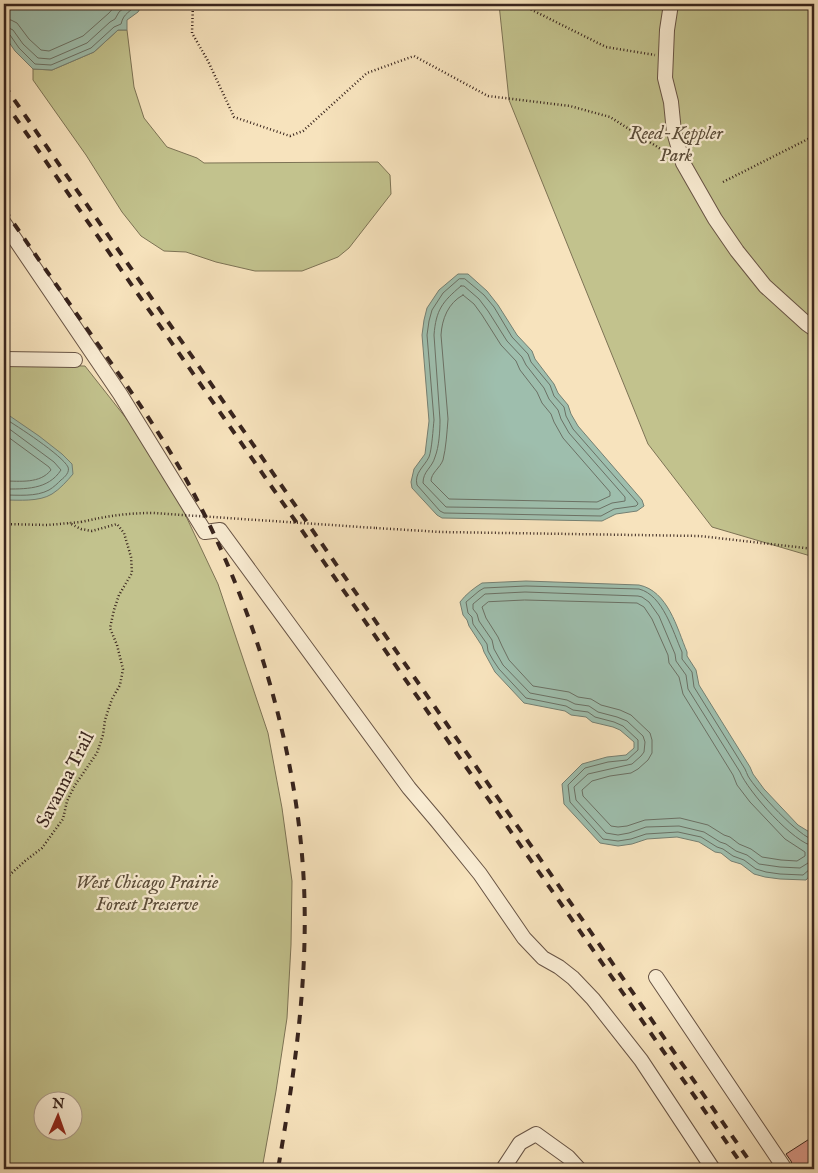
<svg xmlns="http://www.w3.org/2000/svg" width="818" height="1173" font-family="'IM FELL English',serif">
<style>
.green{fill:#c2c28d;stroke:#7d7355;fill-rule:evenodd}
.water{fill:#9ebead;stroke:#758073}
.lines{fill:none;stroke-linecap:round;stroke-linejoin:round}
.shore{stroke:#6b7165;stroke-width:1}
.building{fill:#df9c8d;stroke:#38241d}
.minor-casing{stroke:#685445;stroke-width:16}
.path{stroke:#38241d;stroke-width:2.5;stroke-dasharray:1 2.5;stroke-linecap:butt}
.minor{stroke:#faedd4;stroke-width:14}
.rail{stroke:#38241d;stroke-width:4;stroke-dasharray:9 9;stroke-linecap:butt}
.path-bridge{stroke:#38241d;stroke-width:2.5;stroke-dasharray:1 2.5;stroke-linecap:butt}
.labels{text-anchor:middle;stroke-width:4.5;stroke-linejoin:round;paint-order:stroke}
.park-label{font-size:19px;font-style:italic;fill:#5a4c39;stroke:#faedd4}
.street-label{font-size:19px;fill:#38241d;stroke:#faedd4}
</style>
<rect width="100%" height="100%" fill="#f7e3bd"/>
<filter id="stains"><feTurbulence type="fractalNoise" baseFrequency=".004" numOctaves="4"/><feColorMatrix values="0 0 0 0 .2 0 0 0 0 .09 0 0 0 0 .02 0 0 0 .5 -.17"/></filter>
<radialGradient id="worn" r=".72"><stop offset=".6" stop-color="#630" stop-opacity="0"/><stop offset="1" stop-color="#630" stop-opacity=".3"/></radialGradient>
<!-- green -->
<g class="green">
<path d="M499,4H814V557L712,527L648,444L509,100Z"/>
<path d="M118,30H127L134,87L144,118L167,147L197,158L204,163L378,162L390,175L391,194L349,248L338,257L302,271H255L216,262L186,252L164,251L141,236L122,212L86,155L33,80V69L52,70L94,52Z"/>
<path d="M4,365L85,366L133,427L167,476L218,584L268,733L282,808L292,881L291,945L287,1018L276,1091L262,1169H4ZM42,1100H72V1130H42Z"/>
</g>
<!-- water -->
<g class="water">
<path d="M4,4H143L138,12L127,20V30H118L94,52L52,70L33,69L15,51L4,35Z"/>
<path d="M458,274H468L487,291L498,305L517,335L532,351L535,359L554,384L558,393L568,405L571,414L578,426L642,500L644,506L637,511L616,514L602,521L442,518L437,515L412,488L411,482L414,469L425,454L429,421L422,335L424,320L427,308L439,290Z"/>
<path d="M4,412L39,436L62,454L72,464L73,474C67,481 60,489 52,494C39,502 19,500 4,500Z"/>
<path d="M526,581L639,585C668,591 677,628 687,652V656L696,670L699,685L750,767L753,774L764,789L798,825L811,833L814,837V871L806,880L780,879L765,877L754,874L741,864L731,861L721,853L715,852L699,842L677,837L647,839L632,844L618,846L600,843L564,804L562,784L582,764L607,757L626,755L634,748V742L620,730L613,727L592,722L586,717L571,715L565,711L524,703L495,672L484,652L482,646L469,626L467,620L463,615L460,602C466,594 474,588 482,583Z"/>
</g>
<g class="lines">
<!-- shore -->
<g class="shore">
<path d="M4,19L11,20L17,23L29,39L41,50L49,51L83,36L109,13L117,4"/>
<path d="M4,27L9,28L13,30L23,44L38,58L50,59L87,43L110,22L115,19L119,12L129,4"/>
<path d="M4,33L10,35L19,48L35,64L51,65L91,48L114,27L121,24C124,12 130,13 137,4"/>
<path d="M465,279L484,295L494,307L512,337L528,354L531,362L550,385L554,396L564,407L566,416L573,429L637,502L638,504L636,506L614,509L601,516L444,513L440,511L417,485C414,473 424,467 429,457C432,449 433,429 434,420L427,335L429,321L432,310L443,293L459,279Z"/>
<path d="M461,286H464L479,299L488,311L507,341L522,357L526,365L544,388L549,399L558,410L561,419L569,433L625,497V501L612,503L599,509L446,507L423,483C423,471 432,468 435,457C439,447 440,431 440,420L434,335C436,310 442,302 461,286Z"/>
<path d="M463,295L474,304L482,315L501,345L516,361L520,370L537,392L542,403L551,414L554,422L563,438L610,492V496L597,502L449,499L431,481C431,473 440,468 443,460C446,448 447,432 448,419L441,335C442,319 448,303 463,295Z"/>
<path d="M4,418C17,426 62,455 68,467C70,472 65,477 61,480C58,483 54,487 49,490C36,497 18,495 4,495"/>
<path d="M4,425L54,462L61,470C48,490 25,489 4,489"/>
<path d="M4,434L49,467L51,470C40,484 20,481 4,481"/>
<path d="M525,600L637,603L644,607L652,619L668,655L669,663L679,677L683,694L733,775L737,785L750,802L785,839L805,852V856L797,861L781,860L762,857L751,849L739,844L730,837L724,835L708,825L680,818L645,820L627,826L618,827L611,826L583,796L582,790L592,781L610,776L631,773L638,769L648,760L652,753V740L650,733L631,715L620,710L601,705L591,699L578,697L569,692L533,686L509,660L502,646L498,637L486,618L482,607L488,602Z"/>
<path d="M814,840C800,838 756,790 748,776C747,774 746,771 745,769L694,687L692,672L682,659V652C673,632 663,595 639,589L526,586L484,588L479,591L466,602L468,613L472,617L473,624L487,644L488,651L493,660L499,669L526,698L566,706L573,710L588,712L595,717L614,722L623,726L638,740V750L627,760L608,762L585,768L568,785L570,802L603,839L618,841L631,839L646,834L678,832L701,837L717,847L723,849L733,856L744,860L756,869L766,872L780,874L803,875L810,869L814,868"/>
<path d="M814,846C795,845 747,790 740,772L688,689L686,675L676,661L675,654L659,616L649,602L642,597L638,596L525,592L485,594L473,604V609L477,614L479,621L492,640L494,649L503,665L530,693L567,700L575,704L589,706L598,712L617,717L627,721L643,736L645,742L644,752L641,756L632,764L588,774L574,787L576,800L606,833L618,835L629,833L646,827L679,826L704,832L720,842L726,844L736,851L747,855L759,864L780,867L800,868L808,863L814,862"/>
</g>
</g>
<!-- building -->
<path class="building" d="M814,1136V1169H794L791,1161L786,1154Z"/>
<g class="lines">
<defs>
<g id="minor">
<path d="M671,4L667,30L665,78L671,102L674,132L683,163L715,219L737,251L765,286L807,324L814,329"/>
<path d="M4,223L120,394L205,532L220,530L409,788L437,821L480,874L524,938L543,958L559,967L573,978L593,999L641,1060L713,1169"/>
<path d="M4,359L75,360"/>
<path d="M656,977L785,1169"/>
<path d="M503,1169L520,1143L536,1134L568,1157L579,1169"/>
</g>
</defs>
<!-- minor casing -->
<use href="#minor" class="minor-casing"/>
<!-- path -->
<g class="path">
<path d="M193,4L192,33L208,61L234,117L290,136L303,131L367,73L414,56L488,96L570,106L610,117L667,153"/>
<path d="M522,4L530,9L606,47L655,55"/>
<path d="M723,182L814,136"/>
<path d="M4,524L48,525L81,522"/>
<path d="M376,528L441,532L700,536L814,549"/>
<path d="M4,880L25,861L42,848L63,819L67,801L75,785L97,753L103,735L105,720L112,699L120,685L123,669L117,645L110,628L114,610L119,595L132,573L131,557L124,533L117,524L92,531L81,529L69,523"/>
</g>
<!-- minor -->
<use href="#minor" class="minor"/>
<!-- rail -->
<g class="rail">
<path d="M4,85L755,1169"/>
<path d="M4,101L745,1169"/>
<path d="M4,209C36,256 69,303 102,350C130,390 158,430 182,472C248,589 294,734 303,868C310,970 295,1070 278,1169"/>
</g>
<!-- path-bridge -->
<path class="path-bridge" d="M81,522C107,516 127,513 153,513L376,528"/>
</g>
<g class="labels">
<!-- park labels -->
<g class="park-label">
<text x="676" y="139">Reed-Keppler<tspan x="676" dy="22">Park</tspan></text>
<text x="147" y="888">West Chicago Prairie<tspan x="147" dy="22">Forest Preserve</tspan></text>
</g>
<!-- street labels -->
<g class="street-label">
<text transform="translate(64 779) rotate(-63)" y="7">Savanna Trail</text>
</g>
</g>
<!-- margin -->
<rect width="818" height="1173" fill="none" stroke="#f7e3bd" stroke-width="20"/>
<rect x="5" y="5" width="808" height="1163" fill="none" stroke="#38241d" stroke-width="2.5"/>
<rect x="10" y="10" width="798" height="1153" fill="none" stroke="#38241d"/>
<!-- north arrow -->
<g transform="translate(58 1116) rotate(2)"><circle r="24" fill="#faedd4" stroke="#ac9d8b"/>
<path d="M0-4L9 19L0 12L-9 19Z" fill="#8f2418"/>
<text y="-8" font-size="14" font-weight="bold" text-anchor="middle" fill="#38241d">N</text>
</g>
<rect width="100%" height="100%" filter="url(#stains)"/>
<rect width="100%" height="100%" fill="url(#worn)"/>
</svg>
